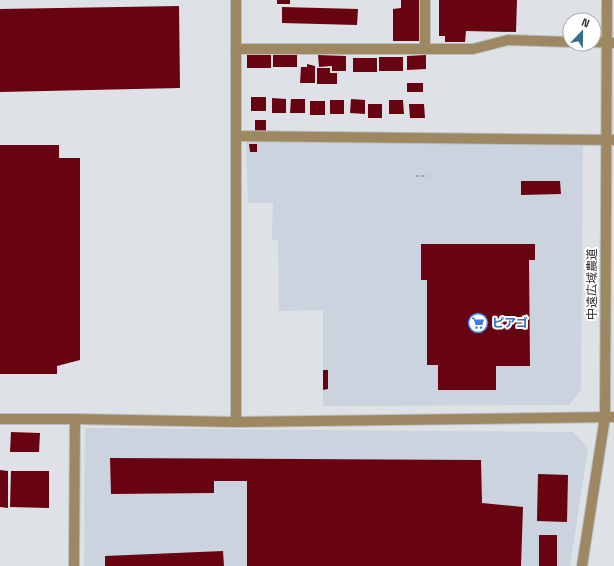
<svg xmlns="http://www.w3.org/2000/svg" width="614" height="566" font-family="'Space Grotesk','Noto Sans JP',sans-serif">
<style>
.built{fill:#cbd3de}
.building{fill:#680412}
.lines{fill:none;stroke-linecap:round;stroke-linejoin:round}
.minor-casing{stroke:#bbbec2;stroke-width:12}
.path{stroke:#a5a7ab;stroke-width:2;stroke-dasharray:3 2;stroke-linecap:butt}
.minor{stroke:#9d8862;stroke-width:10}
.labels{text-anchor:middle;stroke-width:4;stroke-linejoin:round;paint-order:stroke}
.street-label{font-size:12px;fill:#2f3032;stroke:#fff}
.shop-label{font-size:12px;font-weight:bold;fill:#366cbe;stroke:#fff;text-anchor:start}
</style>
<rect width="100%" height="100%" fill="#dee1e6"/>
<!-- built -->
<g class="built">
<path d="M246,142H583L581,390L569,405L323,406V310L279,311L278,240L272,239L273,203H248Z"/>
<path d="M85,428L573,432L588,448L570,566H84Z"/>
</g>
<!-- building -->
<g class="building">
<rect x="277" y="0" width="13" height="4"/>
<path d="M401,0H420L421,41H393V9L401,8Z"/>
<path d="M439,0H517L516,32L466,31L465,42H445V36H439Z"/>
<path d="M179,6L180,88L0,92V9Z"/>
<path d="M282,7L358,9L357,25L282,23Z"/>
<rect x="273" y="53" width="24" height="14"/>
<rect x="247" y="54" width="24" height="14"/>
<path d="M318,55L346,56V71H332V66L319,67Z"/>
<path d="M426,55V69L407,70V56Z"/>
<rect x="379" y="57" width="24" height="14"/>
<rect x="353" y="58" width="24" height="14"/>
<path d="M307,64L315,66V83H300L301,67H307Z"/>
<path d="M317,68H330V73H337V84H317Z"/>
<rect x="407" y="83" width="16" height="9"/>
<rect x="251" y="97" width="15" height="14"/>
<path d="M272,98L286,99V113H272Z"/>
<path d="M291,99H305V113H290Z"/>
<path d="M351,99L365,100V114L350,113Z"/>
<rect x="330" y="100" width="14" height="14"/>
<path d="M389,100H403L404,114H389Z"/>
<rect x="310" y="101" width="15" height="14"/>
<rect x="368" y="104" width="14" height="14"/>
<path d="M409,104H424L425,118H410Z"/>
<rect x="255" y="120" width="11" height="11"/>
<path d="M249,144H257V152H250Z"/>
<path d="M0,145H59V158H80V360L57,366V374H0Z"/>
<path d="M521,181H560L561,194L521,195Z"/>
<path d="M421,244H535V260H529L530,366H496V390H438V365H427V280H421Z"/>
<path d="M323,370H328V389L323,390Z"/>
<path d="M11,432L40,433L39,452H10Z"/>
<path d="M110,458L481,460L482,503L523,507L521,566H247V481H214V493L111,494Z"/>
<path d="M0,470L8,471V508L0,507Z"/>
<path d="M11,471H49V508L10,507Z"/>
<path d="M538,474L568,475L567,522L537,521Z"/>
<rect x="539" y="535" width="18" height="31"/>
<path d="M223,551L224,566H105V556Z"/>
</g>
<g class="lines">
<defs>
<g id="minor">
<path d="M236,0V422"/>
<path d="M425,0V49"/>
<path d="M594,42L614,43"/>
<path d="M236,49H473L508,40L570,42"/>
<path d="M236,136L614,140"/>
<path d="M0,419H75L236,422L614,417"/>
<path d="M74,566L75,419"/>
<path d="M582,566L605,417L607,0"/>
</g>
</defs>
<!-- minor casing -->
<use href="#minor" class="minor-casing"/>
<!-- path -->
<path class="path" d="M416,176H427"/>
<!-- minor -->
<use href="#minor" class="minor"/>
</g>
<!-- icons -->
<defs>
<symbol id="supermarket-ring" viewBox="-11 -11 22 22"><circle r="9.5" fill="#fff" stroke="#3f7fe0" stroke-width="1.5"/><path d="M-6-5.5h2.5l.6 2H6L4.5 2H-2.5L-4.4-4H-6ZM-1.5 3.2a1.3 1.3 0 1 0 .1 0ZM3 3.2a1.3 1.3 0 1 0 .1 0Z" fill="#3f7fe0"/></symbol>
</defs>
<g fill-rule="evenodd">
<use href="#supermarket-ring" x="467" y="312" width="22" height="22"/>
</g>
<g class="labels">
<!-- street labels -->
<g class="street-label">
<text transform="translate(592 284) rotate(-90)" y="4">中遠広域農道</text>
</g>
<!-- shop labels -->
<g class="shop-label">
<text x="492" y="327">ピアゴ</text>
</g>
</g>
<!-- north arrow -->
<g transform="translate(582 32) rotate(22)"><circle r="19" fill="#ffffff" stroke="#acacad"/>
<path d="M0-3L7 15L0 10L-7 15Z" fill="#376f89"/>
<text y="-6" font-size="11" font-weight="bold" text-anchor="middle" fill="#2f3032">N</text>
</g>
</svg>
